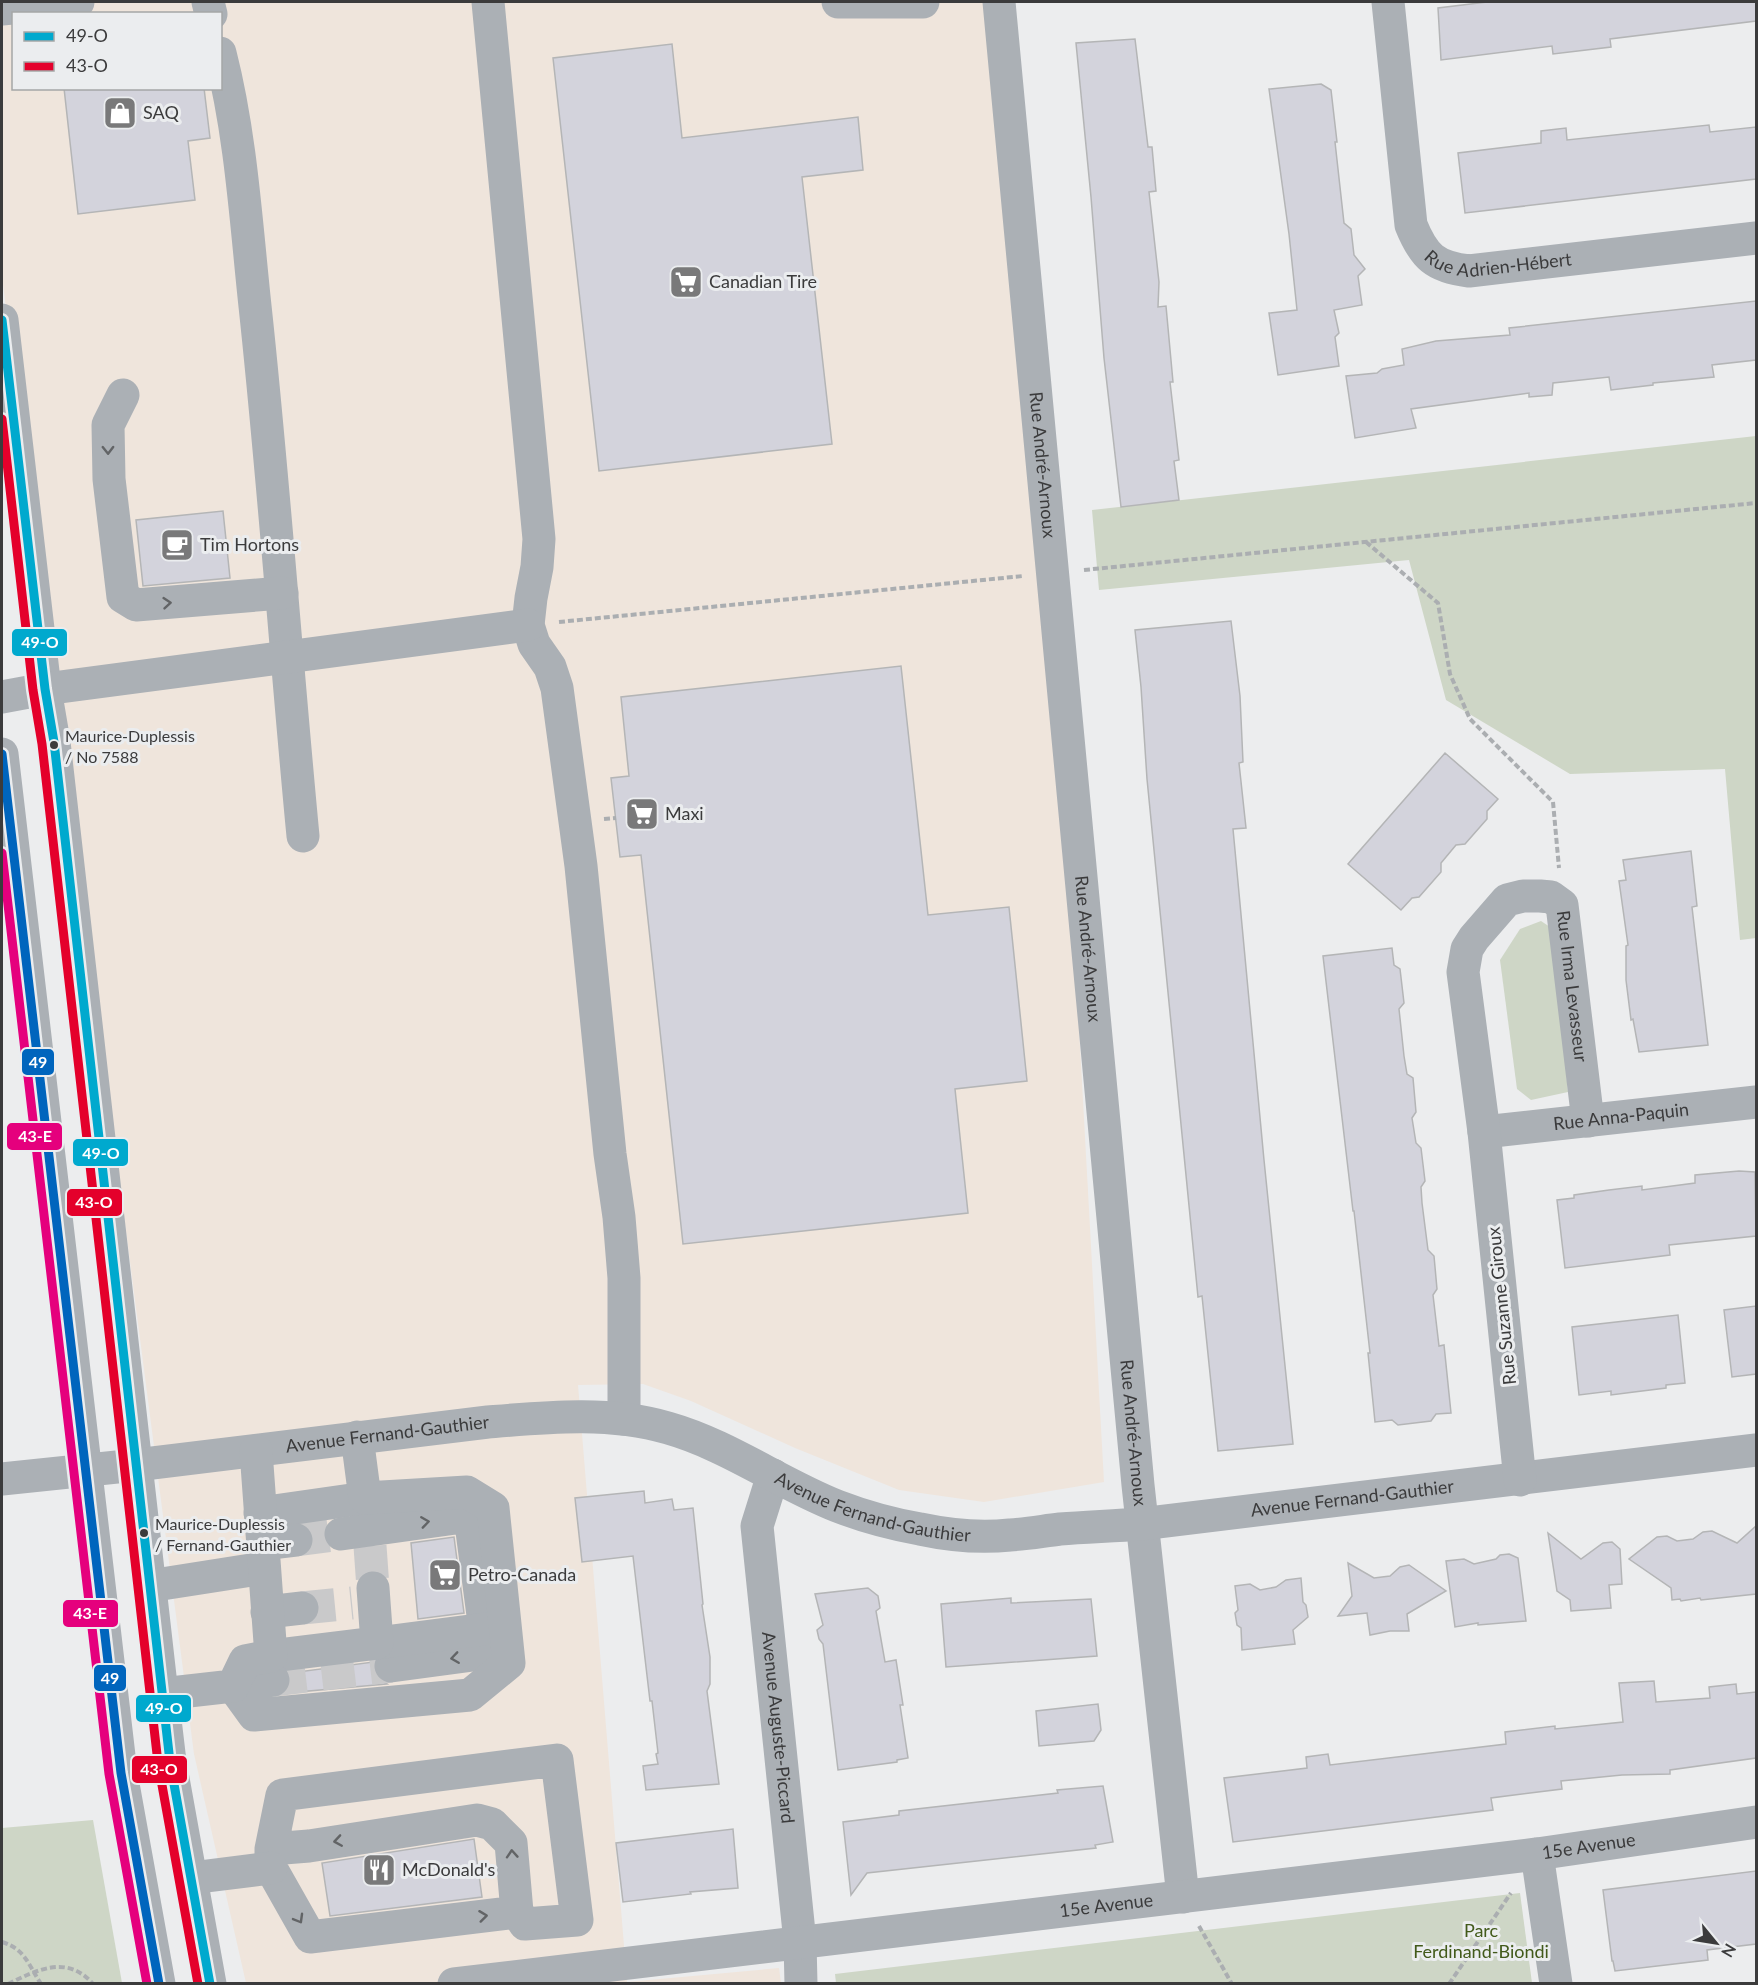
<svg xmlns="http://www.w3.org/2000/svg" width="1758" height="1985" font-family="Lato,sans-serif">
<style>
.commercial{fill:#efe5dc;fill-rule:evenodd}
.green{fill:#ced6c6}
.building{fill:#d3d3dc;stroke:#b4b5b6;stroke-width:1.5}
.lines{fill:none;stroke-linecap:round;stroke-linejoin:round}
.minor-tunnel{stroke:#c9c9ca;stroke-width:33;stroke-dasharray:33 16;stroke-linecap:butt}
.path{stroke:#abaeb1;stroke-width:4;stroke-dasharray:6 3;stroke-linecap:butt}
.minor{stroke:#abb0b5;stroke-width:33}
.bus-1-casing{stroke:#ebedef;stroke-width:14}
.bus-2-casing{stroke:#ebedef;stroke-width:14}
.bus-3-casing{stroke:#ebedef;stroke-width:14}
.bus-4-casing{stroke:#ebedef;stroke-width:14}
.bus-1{stroke:#00a9ce;stroke-width:9}
.bus-2{stroke:#e4002b;stroke-width:9}
.bus-3{stroke:#0065bd;stroke-width:9}
.bus-4{stroke:#e5007d;stroke-width:9}
.oneway{stroke:#626466}
.bus-dot{fill:#3b3b3c;stroke:#ebedef;stroke-width:2}
.labels{text-anchor:middle;stroke-width:6;stroke-linejoin:round;paint-order:stroke}
.bus-label{font-size:16px;fill:#3b3b3c;stroke:#ebedef;text-anchor:start}
.poi-label{font-size:18px;fill:#3b3b3c;stroke:#ebedef;text-anchor:start}
.street-label{font-size:18px;fill:#3b3b3c;stroke:#ebedef}
.park-label{font-size:18px;fill:#425a1b;stroke:#ebedef}
.line-badge{stroke:#ebedef;stroke-width:2}
.badge-label{font-size:16px;text-anchor:middle;font-weight:bold;fill:#fff}
</style>
<rect width="100%" height="100%" fill="#ecedee"/>
<!-- commercial -->
<path class="commercial" d="M78,2H999L1054,574L1104,1482L984,1502L899,1490L795,1448L691,1401L643,1384L578,1385L627,1982L779,1968L781,1983H246L194,1754L2,277V9ZM14,14H220V88H14Z"/>
<!-- green -->
<g class="green">
<path d="M1756,436V938L1740,940L1725,769L1570,774L1446,700L1409,560L1099,590L1092,510Z"/>
<path d="M1541,921L1553,929L1568,1092L1531,1100L1517,1089L1500,960L1520,929Z"/>
<path d="M93,1820L122,1983H2V1828Z"/>
<path d="M1520,1893L1532,1983H836L835,1974Z"/>
</g>
<!-- building -->
<g class="building">
<path d="M1487,2H1756V21L1610,39L1611,47L1553,54L1552,46L1441,60L1438,8Z"/>
<path d="M1135,39L1148,147H1152L1156,191L1149,192L1159,282L1158,307L1166,306L1173,382H1170L1179,460L1174,461L1179,500L1121,507L1104,358L1091,197L1076,43Z"/>
<path d="M672,44L682,138L858,117L863,170L802,177L832,444L599,471L553,58Z"/>
<path d="M1321,84L1331,90L1337,142H1335L1344,223L1351,229L1354,255L1365,269L1358,276L1362,305L1334,310L1339,333L1335,337L1339,366L1278,375L1269,313L1297,310L1289,234L1269,89Z"/>
<path d="M64,88H204L210,138L188,141L195,200L78,214Z"/>
<path d="M1709,125L1710,132L1756,127V179L1465,213L1458,153L1541,143V131L1566,128L1567,140Z"/>
<path d="M1756,301V360L1712,365L1714,377L1653,383V385L1611,390L1609,377L1553,383L1552,395L1529,397V393L1411,409L1416,428L1355,438L1346,376L1377,373L1382,369L1404,365L1402,349L1436,341L1510,335L1509,328Z"/>
<path d="M223,511L230,578L143,586L136,520Z"/>
<path d="M1231,621L1240,696L1243,762L1239,763L1246,828L1233,829L1264,1160L1293,1444L1218,1451L1202,1296L1198,1297L1147,779L1141,687L1135,630Z"/>
<path d="M901,666L928,915L1009,907L1027,1081L955,1089L968,1213L683,1244L641,855L620,857L611,778L629,776L621,697Z"/>
<path d="M1445,753L1498,799L1487,811V819L1465,844L1456,845L1441,863V872L1419,897L1412,898L1401,910L1348,864Z"/>
<path d="M1691,851L1697,906L1692,907L1708,1045L1639,1052L1633,1019L1631,1020L1626,980V946L1628,945L1619,881L1626,880L1623,860Z"/>
<path d="M1392,948L1394,965L1400,969L1404,1003L1399,1009L1404,1056L1407,1074L1413,1078L1416,1112L1412,1118L1416,1143L1421,1148L1425,1181L1421,1187L1422,1203L1428,1250L1434,1256L1437,1289L1433,1295L1439,1346L1444,1345L1451,1413L1436,1414L1431,1421L1398,1425L1392,1420L1375,1422L1368,1353H1370L1354,1211H1353L1323,956Z"/>
<path d="M1739,1171L1755,1172L1756,1236L1669,1245L1670,1255L1565,1268L1557,1200L1574,1198V1195L1609,1190L1642,1186V1190L1695,1183V1175Z"/>
<path d="M1756,1306V1374L1732,1377L1724,1310Z"/>
<path d="M1678,1315L1685,1383L1666,1385V1388L1634,1392L1611,1395V1391L1579,1395L1572,1327Z"/>
<path d="M644,1491L645,1503L672,1499L674,1510L693,1508L703,1604L702,1605L710,1657V1684L707,1691L719,1784L646,1790L643,1766L658,1764L656,1754L658,1753L652,1701H650L633,1556L582,1562L575,1498Z"/>
<path d="M1756,1526V1594L1701,1600L1700,1598L1681,1601L1680,1599L1672,1600L1671,1588L1629,1559L1657,1537L1667,1536L1677,1541L1693,1539L1703,1532L1712,1531L1737,1543Z"/>
<path d="M1548,1533L1581,1559L1603,1543L1612,1542L1620,1549L1622,1584L1609,1585L1611,1608L1571,1611L1570,1600L1557,1591Z"/>
<path d="M454,1537L464,1613L418,1619L411,1543Z"/>
<path d="M1509,1554L1518,1558L1526,1621L1478,1625V1623L1455,1627L1446,1561L1464,1559L1474,1564L1496,1559L1500,1555Z"/>
<path d="M1348,1563L1374,1578L1390,1576L1400,1567L1409,1565L1446,1591L1407,1614L1409,1631H1390L1370,1635L1367,1613L1338,1616L1352,1596Z"/>
<path d="M1301,1578L1303,1602L1306,1605L1308,1617L1293,1630L1295,1644L1242,1650L1241,1628L1237,1625L1235,1613L1238,1610L1235,1586L1250,1584L1260,1590L1276,1587L1286,1580Z"/>
<path d="M868,1588L878,1596L880,1608L876,1611L885,1662L896,1660L903,1705H900L908,1758L897,1760V1762L838,1770L823,1644L819,1639L817,1630L823,1625L815,1594Z"/>
<path d="M1011,1598V1603L1091,1599L1097,1656L946,1667L941,1604Z"/>
<path d="M373,1662V1669L376,1677L387,1684L286,1693L291,1686L292,1678L290,1673Z"/>
<path d="M1654,1681L1656,1702L1710,1698L1709,1687L1736,1684L1737,1694L1756,1692V1758L1670,1770V1774L1622,1775L1561,1781L1562,1789L1491,1798L1493,1810L1233,1842L1224,1778L1307,1768L1306,1757L1328,1754L1330,1765L1506,1744L1505,1732L1555,1726V1729L1623,1722L1619,1683Z"/>
<path d="M1098,1704L1101,1730L1094,1741L1039,1746L1036,1711Z"/>
<path d="M1103,1786L1113,1842L1095,1845L1096,1848L867,1873L851,1895L843,1822L899,1815V1811L1058,1793L1057,1790Z"/>
<path d="M733,1829L738,1888L690,1892L691,1894L623,1902L616,1843Z"/>
<path d="M474,1839L482,1897L330,1916L322,1863Z"/>
<path d="M1756,1871V1944L1707,1950L1708,1960L1615,1971L1613,1961H1612L1603,1890Z"/>
</g>
<g class="lines">
<!-- minor-tunnel -->
<g class="minor-tunnel">
<path d="M296,1540L341,1534"/>
<path d="M370,1546L373,1588"/>
<path d="M302,1608L352,1603"/>
<path d="M273,1680L391,1666"/>
</g>
<!-- path -->
<g class="path">
<path d="M1366,542L1438,603L1450,674L1470,719L1553,802L1559,868"/>
<path d="M1084,570L1756,503"/>
<path d="M559,622L1023,576"/>
<path d="M604,819L616,818"/>
<path d="M1199,1926L1232,1984"/>
<path d="M2,1942C25,1949 28,1964 41,1984"/>
<path d="M8,1984C37,1970 67,1954 93,1984"/>
<path d="M1449,1984L1511,1893"/>
</g>
<!-- minor -->
<g class="minor">
<path d="M208,2L211,14"/>
<path d="M488,2L539,539L537,567L531,598L528,625L534,644L550,667L557,688L581,866L610,1154L619,1217L624,1278V1419"/>
<path d="M838,2H923"/>
<path id="s1" d="M999,2L1138,1485L1183,1897"/>
<path id="s2" d="M1388,2L1411,225C1424,257 1435,267 1469,271L1756,238"/>
<path d="M2,9L78,2"/>
<path d="M220,53C241,135 246,222 255,306C274,482 286,659 303,836"/>
<path d="M2,320L45,689L54,742L162,1694L170,1762L210,1984"/>
<path d="M123,395L108,425L109,479L123,597L136,605L282,593"/>
<path d="M2,697L45,689L528,625"/>
<path d="M2,754L121,1773L159,1984"/>
<path id="s3" d="M1484,1132L1756,1102"/>
<path id="s4" d="M773,1475L757,1526L800,1942L801,1984"/>
<path id="s5" d="M2,1479L136,1465L488,1422C548,1417 610,1411 668,1428C728,1445 779,1483 837,1506C863,1516 892,1524 920,1529C948,1535 981,1538 1010,1535C1027,1534 1043,1531 1060,1529C1087,1527 1114,1526 1141,1524L1756,1450"/>
<path id="s6" d="M1520,1480L1484,1132L1463,972L1467,949L1474,938L1507,900L1523,896H1540L1551,897L1562,905L1588,1121"/>
<path d="M260,1513L365,1498L367,1520"/>
<path d="M341,1534L470,1516L488,1653L391,1666"/>
<path d="M262,1544L296,1540"/>
<path d="M149,1586L264,1568"/>
<path d="M267,1612L302,1608"/>
<path d="M377,1643L485,1629"/>
<path d="M271,1656L377,1643L373,1588"/>
<path d="M273,1680L233,1686L254,1715L470,1695L509,1663L493,1508L467,1492L365,1498L357,1437"/>
<path d="M162,1694L233,1686L245,1661L271,1656L256,1451"/>
<path d="M271,1849L309,1846L477,1820L492,1824L511,1843L517,1912L525,1924L577,1920L557,1760L282,1795L271,1849V1868L310,1937L517,1912"/>
<path d="M1537,1854L1556,1984"/>
<path d="M191,1878L271,1868"/>
<path id="s7" d="M454,1984L1537,1854L1756,1822"/>
</g>
<defs>
<path id="bus-1" d="M2,320L45,689L54,742L170,1762L210,1984"/>
<path id="bus-2" d="M2,419L33,690L42,744L158,1763L198,1984"/>
<path id="bus-3" d="M2,754L121,1773L159,1984"/>
<path id="bus-4" d="M2,853L109,1774L147,1984"/>
</defs>
<!-- bus-1 casing -->
<use href="#bus-1" class="bus-1-casing"/>
<!-- bus-2 casing -->
<use href="#bus-2" class="bus-2-casing"/>
<!-- bus-3 casing -->
<use href="#bus-3" class="bus-3-casing"/>
<!-- bus-4 casing -->
<use href="#bus-4" class="bus-4-casing"/>
<!-- bus-1 -->
<use href="#bus-1" class="bus-1"/>
<!-- bus-2 -->
<use href="#bus-2" class="bus-2"/>
<!-- bus-3 -->
<use href="#bus-3" class="bus-3"/>
<!-- bus-4 -->
<use href="#bus-4" class="bus-4"/>
</g>
<!-- one-way arrows -->
<defs><path id="oneway-chevron" d="M-2-3.5L2.5 0L-2 3.5" fill="none" stroke-width="1.6" stroke-linecap="round" stroke-linejoin="round" transform="scale(1.5)"/></defs>
<g class="oneway">
<use href="#oneway-chevron" transform="translate(108 450) rotate(89)"/>
<use href="#oneway-chevron" transform="translate(167 603) rotate(-5)"/>
<use href="#oneway-chevron" transform="translate(425 1522) rotate(-8)"/>
<use href="#oneway-chevron" transform="translate(455 1658) rotate(172)"/>
<use href="#oneway-chevron" transform="translate(338 1841) rotate(171)"/>
<use href="#oneway-chevron" transform="translate(512 1854) rotate(-94)"/>
<use href="#oneway-chevron" transform="translate(483 1916) rotate(-7)"/>
<use href="#oneway-chevron" transform="translate(299 1919) rotate(60)"/>
</g>
<!-- icons -->
<defs>
<symbol id="shop-square" viewBox="-11 -11 22 22"><rect x="-9" y="-9" width="18" height="18" rx="4" fill="#79797a" stroke="#ebedef"/><path d="M-5-2.5h2.3a2.7 3.5 0 0 1 5.4 0H5L5.5 6h-11ZM-1.5-2.5h3a1.5 2.3 0 0 0-3 0Z" fill="#fff"/></symbol>
<symbol id="supermarket-square" viewBox="-11 -11 22 22"><rect x="-9" y="-9" width="18" height="18" rx="4" fill="#79797a" stroke="#ebedef"/><path d="M-6-5.5h2.5l.6 2H6L4.5 2H-2.5L-4.4-4H-6ZM-1.5 3.2a1.3 1.3 0 1 0 .1 0ZM3 3.2a1.3 1.3 0 1 0 .1 0Z" fill="#fff"/></symbol>
<symbol id="cafe-square" viewBox="-11 -11 22 22"><rect x="-9" y="-9" width="18" height="18" rx="4" fill="#79797a" stroke="#ebedef"/><path d="M-5.5-4.5H6V0H3Q3 3.5 0 3.5H-2.5Q-5.5 3.5-5.5 0ZM3-3.2v2h1.7v-2ZM-6 4.5H4V6H-6Z" fill="#fff"/></symbol>
<symbol id="restaurant-square" viewBox="-11 -11 22 22"><rect x="-9" y="-9" width="18" height="18" rx="4" fill="#79797a" stroke="#ebedef"/><path d="M-5-6h1v4h1v-4h1v4h1v-4h1v5L-1.5 .5V6h-2V.5L-5-1ZM5-6V6H3V1.5H1.5Q1.5-4 5-6Z" fill="#fff"/></symbol>
</defs>
<g fill-rule="evenodd">
<use href="#shop-square" x="101" y="94" width="38" height="38"/>
<use href="#supermarket-square" x="667" y="263" width="38" height="38"/>
<use href="#cafe-square" x="158" y="526" width="38" height="38"/>
<use href="#supermarket-square" x="623" y="795" width="38" height="38"/>
<use href="#supermarket-square" x="426" y="1556" width="38" height="38"/>
<use href="#restaurant-square" x="360" y="1851" width="38" height="38"/>
</g>
<!-- markers -->
<g class="bus-dot">
<circle cx="54" cy="745" r="5"/>
<circle cx="144" cy="1533" r="5"/>
</g>
<g class="labels">
<!-- bus labels -->
<g class="bus-label">
<text x="65" y="742">Maurice-Duplessis<tspan x="65" dy="21">/ No 7588</tspan></text>
<text x="155" y="1530">Maurice-Duplessis<tspan x="155" dy="21">/ Fernand-Gauthier</tspan></text>
</g>
<!-- poi labels -->
<g class="poi-label">
<text x="143" y="119">SAQ</text>
<text x="709" y="288">Canadian Tire</text>
<text x="200" y="551">Tim Hortons</text>
<text x="665" y="820">Maxi</text>
<text x="468" y="1581">Petro-Canada</text>
<text x="402" y="1876">McDonald's</text>
</g>
<!-- street labels -->
<g class="street-label">
<text dy="6" stroke="none"><textPath href="#s2" startOffset="332">Rue Adrien-Hébert</textPath></text>
<text dy="6" stroke="none"><textPath href="#s1" startOffset="465">Rue André-Arnoux</textPath></text>
<text dy="6" stroke="none"><textPath href="#s1" startOffset="951">Rue André-Arnoux</textPath></text>
<text dy="6" stroke="none"><textPath href="#s6" startOffset="738">Rue Irma Levasseur</textPath></text>
<text dy="6" stroke="none"><textPath href="#s3" startOffset="138">Rue Anna-Paquin</textPath></text>
<text transform="translate(1502 1306) rotate(-96)" y="6">Rue Suzanne Giroux</text>
<text dy="6" stroke="none"><textPath href="#s1" startOffset="1437">Rue André-Arnoux</textPath></text>
<text dy="6" stroke="none"><textPath href="#s5" startOffset="388">Avenue Fernand-Gauthier</textPath></text>
<text dy="6" stroke="none"><textPath href="#s5" startOffset="1378">Avenue Fernand-Gauthier</textPath></text>
<text dy="6" stroke="none"><textPath href="#s5" startOffset="892">Avenue Fernand-Gauthier</textPath></text>
<text dy="6" stroke="none"><textPath href="#s4" startOffset="256">Avenue Auguste-Piccard</textPath></text>
<text dy="6" stroke="none"><textPath href="#s7" startOffset="1143">15e Avenue</textPath></text>
<text dy="6" stroke="none"><textPath href="#s7" startOffset="657">15e Avenue</textPath></text>
</g>
<!-- park labels -->
<g class="park-label">
<text x="1481" y="1937">Parc<tspan x="1481" dy="21">Ferdinand-Biondi</tspan></text>
</g>
</g>
<g class="line-badge">
<rect x="11" y="628" width="57" height="29" rx="6" fill="#00a9ce"/>
<rect x="21" y="1048" width="34" height="28" rx="6" fill="#0065bd"/>
<rect x="6" y="1122" width="57" height="29" rx="6" fill="#e5007d"/>
<rect x="72" y="1138" width="57" height="29" rx="6" fill="#00a9ce"/>
<rect x="66" y="1188" width="57" height="29" rx="6" fill="#e4002b"/>
<rect x="62" y="1599" width="57" height="29" rx="6" fill="#e5007d"/>
<rect x="93" y="1664" width="34" height="28" rx="6" fill="#0065bd"/>
<rect x="135" y="1694" width="57" height="29" rx="6" fill="#00a9ce"/>
<rect x="131" y="1755" width="57" height="29" rx="6" fill="#e4002b"/>
</g>
<g class="badge-label">
<text x="40" y="648">49-O</text>
<text x="38" y="1068">49</text>
<text x="35" y="1142">43-E</text>
<text x="101" y="1159">49-O</text>
<text x="94" y="1208">43-O</text>
<text x="90" y="1619">43-E</text>
<text x="110" y="1684">49</text>
<text x="164" y="1714">49-O</text>
<text x="159" y="1775">43-O</text>
</g>
<!-- border -->
<rect width="1758" height="1985" fill="none" stroke="#3b3b3c" stroke-width="6"/>
<!-- legend -->
<rect x="12" y="12" width="210" height="78" fill="#ebedef" stroke="#a5a6a7" stroke-width="1.5"/>
<rect x="24" y="32" width="30" height="9" fill="#00a9ce" stroke="#a5a6a7" stroke-width="1.5"/>
<text x="66" y="42" font-size="18" fill="#3b3b3c">49-O</text>
<rect x="24" y="62" width="30" height="9" fill="#e4002b" stroke="#a5a6a7" stroke-width="1.5"/>
<text x="66" y="72" font-size="18" fill="#3b3b3c">43-O</text>
<!-- north arrow -->
<g transform="translate(1716 1943) rotate(120)" stroke="#ebedef" stroke-width="4.5" paint-order="stroke">
<path d="M0-4.5L10 22L0 15L-10 22Z" fill="#3b3b3c"/>
<text y="-9" font-size="16" font-weight="bold" text-anchor="middle" fill="#3b3b3c">N</text>
</g>
</svg>
